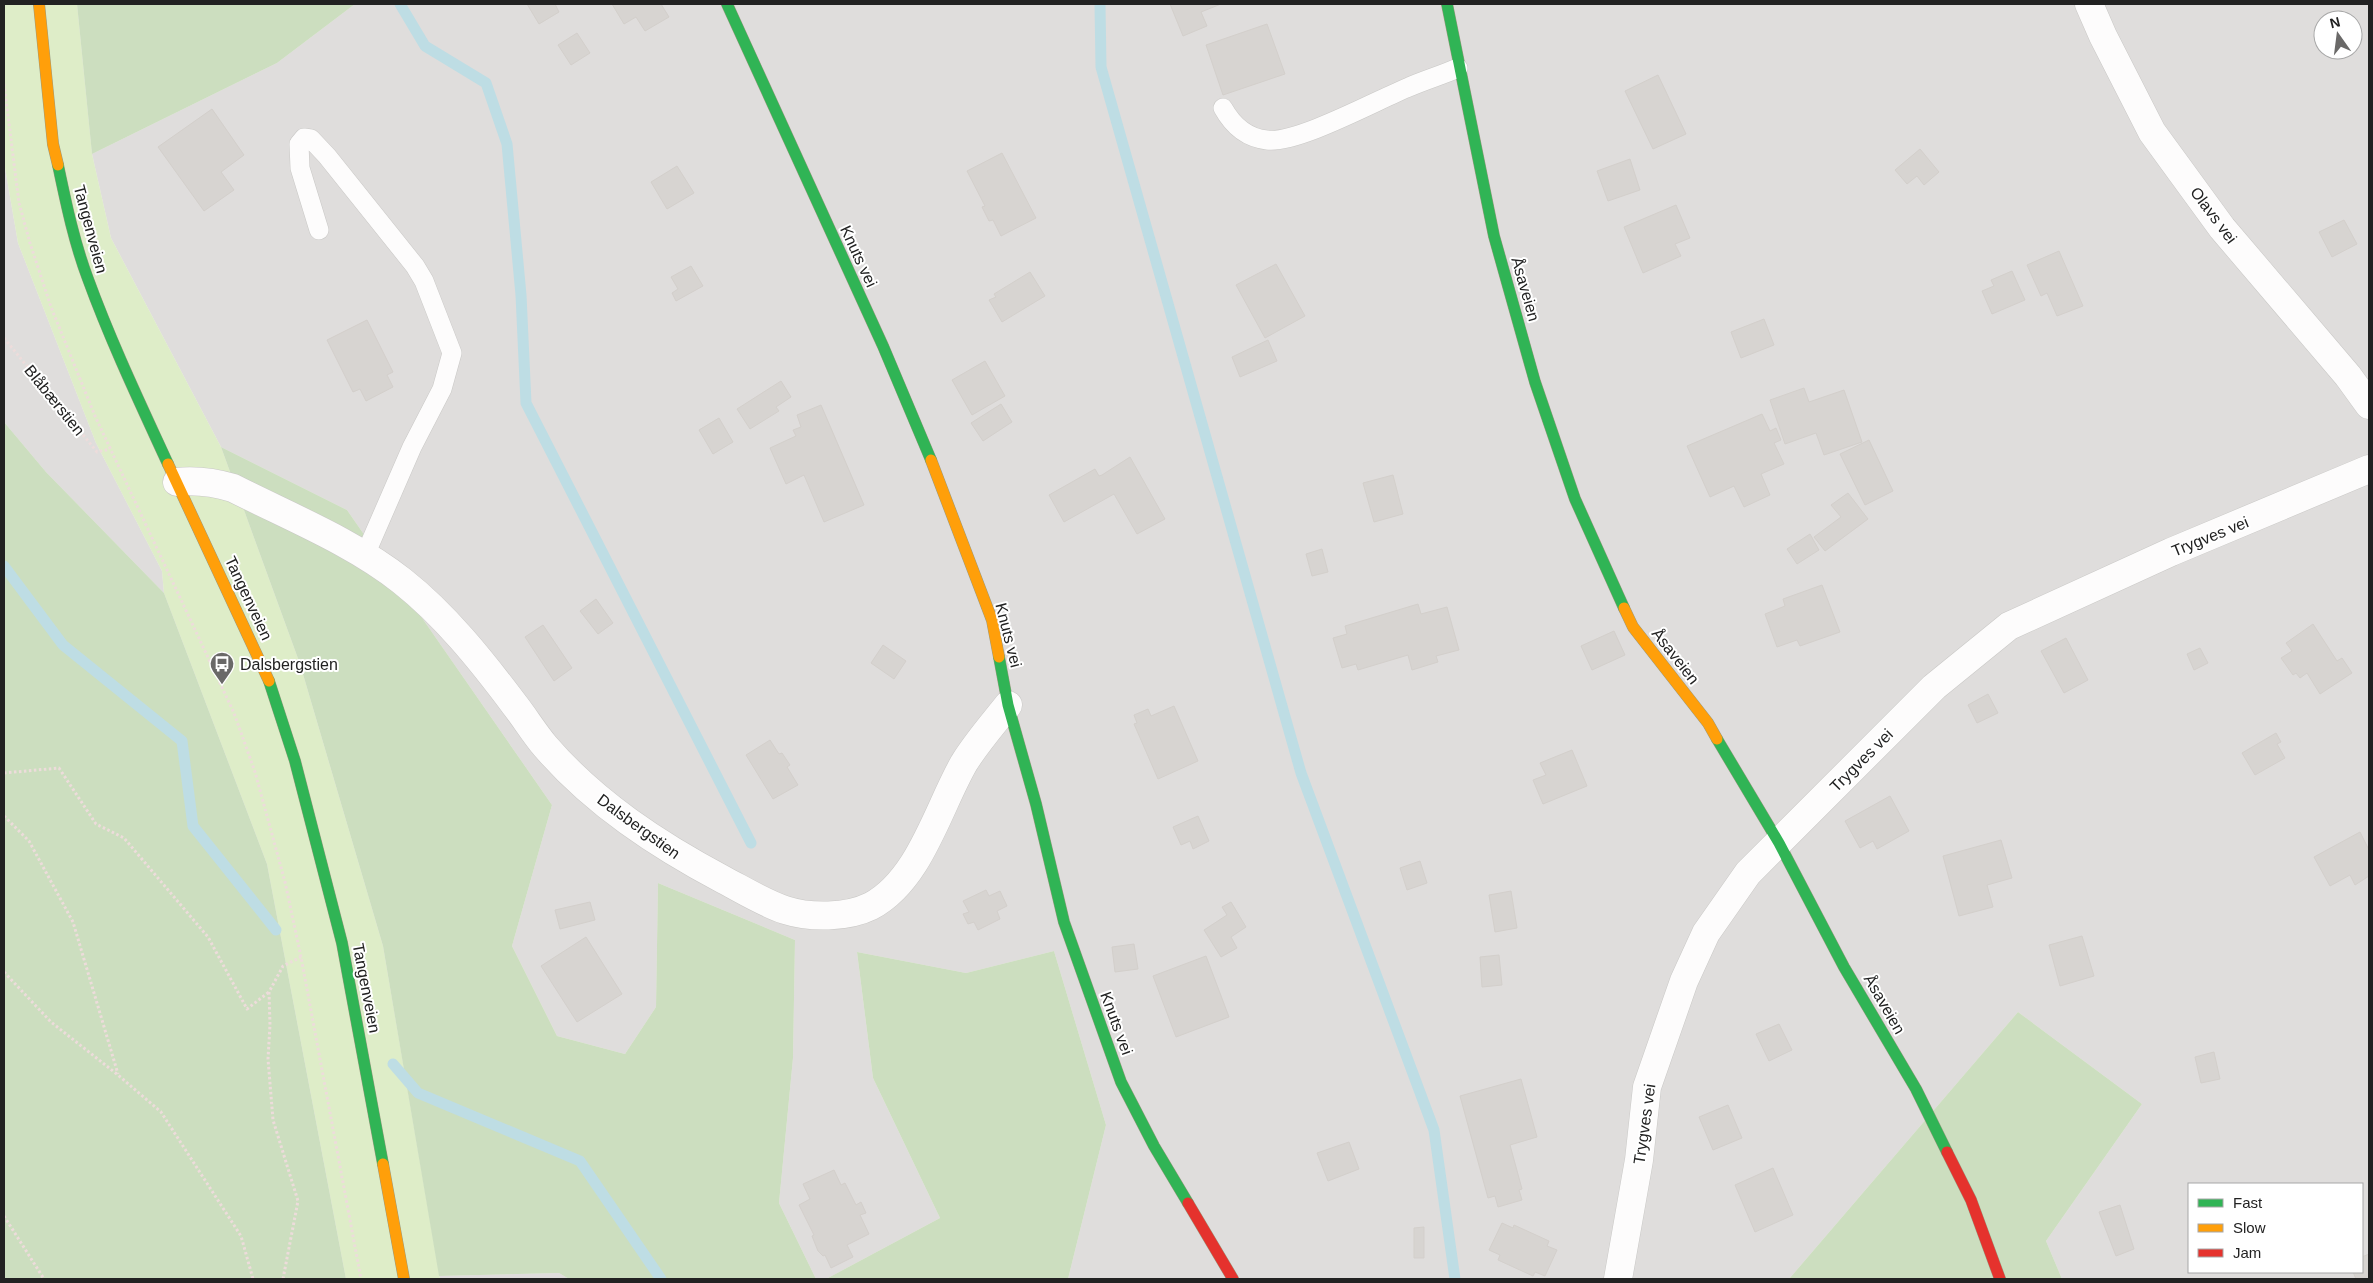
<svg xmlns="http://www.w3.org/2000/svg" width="2373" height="1283" font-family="Arial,sans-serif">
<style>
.residential{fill:#dfdddc;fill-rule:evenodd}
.grass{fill:#deedc8}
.forest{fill:#ccdebf}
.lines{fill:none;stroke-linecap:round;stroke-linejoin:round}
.stream{stroke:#bedde4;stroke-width:11}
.building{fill:#d7d4d1;stroke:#d3cfcb}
.lane-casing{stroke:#c9c8c6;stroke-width:20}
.street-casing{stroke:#c9c8c6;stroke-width:29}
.fast-casing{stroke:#9a9a80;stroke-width:12}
.slow-casing{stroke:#9a9a80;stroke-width:12}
.jam-casing{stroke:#9a9a80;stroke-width:12}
.path{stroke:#eddcdb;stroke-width:3;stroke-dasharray:2.5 2.5;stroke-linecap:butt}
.lane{stroke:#fdfcfc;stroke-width:19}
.street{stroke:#fdfcfc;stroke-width:28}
.fast{stroke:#30b455;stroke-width:11}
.slow{stroke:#ff9f0a;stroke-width:11}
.jam{stroke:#e5322d;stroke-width:11}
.labels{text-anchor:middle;stroke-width:4;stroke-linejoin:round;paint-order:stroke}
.street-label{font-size:16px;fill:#222;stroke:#fff}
.poi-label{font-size:16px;fill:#222;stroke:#fff;text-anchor:start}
</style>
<rect width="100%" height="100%" fill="#f0edea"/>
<!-- residential -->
<g class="residential">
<path d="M355,4H2369V1279H2062L2046,1241L2142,1104L2018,1012L1789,1279H1068L1106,1125L1054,951L966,973L857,952L873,1078L940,1218L826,1279H816L779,1203L793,1058L795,940L658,883L656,1007L625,1054L557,1036L512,946L552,805L347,510L221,447L111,238L92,154L277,63ZM2323,20H2353V50H2323ZM2189,1184H2362V1272H2189Z"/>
<path d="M4,162L18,243L96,443L162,571L164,593L46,472L4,422Z"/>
<path d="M559,1273L569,1279H440L439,1276Z"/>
</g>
<!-- grass -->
<path class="grass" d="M4,4H77L92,154L111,238L221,447L300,664L383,946L440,1279H346L267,864L164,593L162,571L96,443L18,243L4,162Z"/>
<!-- forest -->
<g class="forest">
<path d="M77,4H355L277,63L92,154Z"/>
<path d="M4,422L46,472L164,593L267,864L346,1279H4Z"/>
<path d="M221,447L347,510L552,805L512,946L557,1036L625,1054L656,1007L658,883L795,940L793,1058L779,1203L816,1279H569L559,1273L439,1276L383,946L300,664Z"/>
<path d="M1054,951L1106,1125L1068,1279H826L940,1218L873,1078L857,952L966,973Z"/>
<path d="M2018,1012L2142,1104L2046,1241L2062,1279H1789Z"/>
</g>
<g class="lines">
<!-- stream -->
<g class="stream">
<path d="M400,4L425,46L486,83L507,144L521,295L526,403L751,843"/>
<path d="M1100,4L1101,67L1301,773L1434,1130L1455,1279"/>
<path d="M4,566L63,645L182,741L193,826L276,930"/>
<path d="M393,1064L418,1093L580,1161L661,1279"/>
</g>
</g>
<!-- building -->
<g class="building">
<path d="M527,4H555L559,12L539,24Z"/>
<path d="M612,4H661L669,17L645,31L636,17L624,24Z"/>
<path d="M1170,4H1221L1201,12L1207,26L1183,36Z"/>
<path d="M1267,24L1285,74L1223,95L1206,45Z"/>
<path d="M577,33L590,53L571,65L558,45Z"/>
<path d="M1658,75L1686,134L1653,149L1625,91Z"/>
<path d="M212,109L244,155L221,172L234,190L204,211L158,147Z"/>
<path d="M1920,149L1939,172L1924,185L1917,176L1907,184L1895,170Z"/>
<path d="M1002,153L1036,218L1001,236L993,220L989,221L982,207L985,206L967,171Z"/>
<path d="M1630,159L1640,190L1608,201L1597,171Z"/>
<path d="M677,166L694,193L667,209L651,182Z"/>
<path d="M1676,205L1690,238L1675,244L1681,256L1643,273L1624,227Z"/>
<path d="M2344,220L2357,244L2332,257L2319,232Z"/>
<path d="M2059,251L2083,306L2057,316L2047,293L2041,296L2027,265Z"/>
<path d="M1276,264L1305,316L1265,338L1236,285Z"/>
<path d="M691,266L703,286L676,301L672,293L678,289L671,277Z"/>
<path d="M2012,271L2025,300L1992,314L1982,291L1994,286L1991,280Z"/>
<path d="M1030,272L1045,296L1002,322L989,300L996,297L994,294Z"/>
<path d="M1764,319L1774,345L1741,358L1731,332Z"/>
<path d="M367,320L393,372L387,375L393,387L366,401L360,389L353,392L327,340Z"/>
<path d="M1268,340L1277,361L1240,377L1232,357Z"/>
<path d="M985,361L1005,396L972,415L952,380Z"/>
<path d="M781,381L791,397L776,407L779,411L750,429L737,409Z"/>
<path d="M1804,388L1809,402L1844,390L1862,442L1824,455L1816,433L1785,444L1770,400Z"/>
<path d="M1001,404L1012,422L983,441L971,423Z"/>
<path d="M821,405L864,505L824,522L804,475L786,484L770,448L796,436L793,430L801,427L797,415Z"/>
<path d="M1762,414L1770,431L1776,428L1781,440L1774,443L1784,464L1761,474L1770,495L1744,507L1734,486L1710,497L1687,446Z"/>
<path d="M719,418L733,442L713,454L699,430Z"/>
<path d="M1869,440L1893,491L1865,505L1840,454Z"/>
<path d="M1130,457L1165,519L1137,534L1114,494L1064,522L1049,495L1095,469L1099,476L1102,475Z"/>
<path d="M1393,475L1403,514L1374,522L1363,483Z"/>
<path d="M1848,493L1868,519L1825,551L1814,537L1841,517L1831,505Z"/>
<path d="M1810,534L1819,550L1797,564L1787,549Z"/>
<path d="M1322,549L1328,572L1312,576L1306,554Z"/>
<path d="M1822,585L1840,632L1800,646L1797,640L1777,647L1765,614L1785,606L1783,599Z"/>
<path d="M596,599L613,623L598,634L580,611Z"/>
<path d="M1418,604L1421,614L1447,607L1459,650L1436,656L1438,662L1412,670L1408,655L1358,670L1356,664L1342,668L1333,638L1347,634L1345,626Z"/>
<path d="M2313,624L2337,661L2342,658L2352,673L2320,694L2307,673L2300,678L2296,673L2293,675L2281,658L2292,651L2286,643Z"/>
<path d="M543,625L572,668L554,681L525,637Z"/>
<path d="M1614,631L1625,655L1592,670L1581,646Z"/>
<path d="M2066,638L2088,680L2064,693L2041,651Z"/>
<path d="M883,645L906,661L894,679L871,663Z"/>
<path d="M2200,648L2208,663L2194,670L2187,654Z"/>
<path d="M1988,694L1998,713L1977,723L1968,705Z"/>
<path d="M1174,706L1198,761L1158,779L1134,724L1137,723L1134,715L1148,709L1151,716Z"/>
<path d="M2276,733L2281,742L2277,744L2285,758L2255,775L2242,753Z"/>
<path d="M770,740L779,754L782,753L790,765L787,767L798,785L773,799L746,755Z"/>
<path d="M1572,750L1587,786L1543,804L1533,780L1546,775L1540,763Z"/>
<path d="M1890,796L1909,831L1877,849L1873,841L1860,848L1845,821Z"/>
<path d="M1198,816L1209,841L1193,849L1190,841L1181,845L1173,827Z"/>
<path d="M2360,832L2369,850V876L2355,885L2350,875L2330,886L2314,857Z"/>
<path d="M2001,840L2012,878L1987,885L1993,907L1959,916L1943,856Z"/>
<path d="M1420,861L1427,883L1407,890L1400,868Z"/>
<path d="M986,890L989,896L1000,891L1007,906L997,911L1000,919L978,930L974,922L968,924L963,914L969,912L963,901Z"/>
<path d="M1511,891L1517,928L1495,932L1489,895Z"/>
<path d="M590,902L595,920L560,929L555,910Z"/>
<path d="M1231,902L1246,927L1231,937L1237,948L1221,957L1204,930L1227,915L1222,907Z"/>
<path d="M2082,936L2094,976L2060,986L2049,945Z"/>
<path d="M586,937L622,994L577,1022L541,966Z"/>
<path d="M1134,944L1138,969L1115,972L1112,947Z"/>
<path d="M1499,955L1502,985L1482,987L1480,957Z"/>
<path d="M1206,956L1229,1017L1176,1037L1153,976Z"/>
<path d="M1779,1024L1792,1050L1769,1061L1756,1034Z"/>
<path d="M2214,1052L2220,1079L2201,1083L2195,1057Z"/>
<path d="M1521,1079L1537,1137L1510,1145L1522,1189L1519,1190L1522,1200L1498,1207L1495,1196L1488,1198L1460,1096Z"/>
<path d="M1728,1105L1742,1138L1713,1150L1699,1117Z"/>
<path d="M1349,1142L1359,1169L1328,1181L1317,1153Z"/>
<path d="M1773,1168L1793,1215L1755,1232L1735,1185Z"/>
<path d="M834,1170L841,1185L845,1183L856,1205L861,1202L866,1213L860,1215L869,1234L847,1245L853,1257L831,1268L825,1255L823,1256L818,1251L812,1236L814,1235L799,1205L810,1199L803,1184Z"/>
<path d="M2120,1205L2134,1249L2116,1256L2099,1212Z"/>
<path d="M1502,1223L1513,1228L1514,1225L1549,1241L1547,1246L1557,1250L1545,1276L1535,1272L1533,1276L1498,1260L1500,1255L1489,1250Z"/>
<path d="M1424,1227V1258H1414V1228Z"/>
<path d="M2369,1254V1279H2356L2353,1272H2362V1257Z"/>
</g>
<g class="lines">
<defs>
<g id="lane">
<path d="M1223,108C1233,126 1247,138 1267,140C1297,144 1377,100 1409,87C1425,80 1442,75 1458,68"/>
<path d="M319,230L300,168L299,144L304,138L311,139L327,156L415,266L424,281L452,353L442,389L412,447L365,555"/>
</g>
<g id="street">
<path d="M2089,4L2103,36L2152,132L2222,228L2348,376L2369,405"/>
<path d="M177,482C197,480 213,482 233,488C288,516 353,542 402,581C445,615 481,660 514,704C525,718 534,733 545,746C594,803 658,845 724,880C743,890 764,903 785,910C810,918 847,918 871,906C920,880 938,808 964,763C977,742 993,724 1008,705"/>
<path d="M1618,1279L1639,1160L1647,1087L1684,981L1706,933L1748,873L1934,687L2009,626L2171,552L2369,469"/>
</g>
<g id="fast">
<path d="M727,4L883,346L931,460"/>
<path d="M1447,4L1494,236L1535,382L1575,499L1624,608"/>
<path d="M58,165C66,203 74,242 88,279C111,342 140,403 168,464"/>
<path d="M999,657L1008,705L1036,804L1064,922L1121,1082L1154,1146L1188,1203"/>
<path d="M269,681L295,761L342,943L383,1164"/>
<path d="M1717,739L1779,843L1844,967L1916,1089L1947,1152"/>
</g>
<g id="slow">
<path d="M39,4L53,144L58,165"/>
<path d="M931,460L992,620L999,657"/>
<path d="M168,464L269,681"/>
<path d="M1624,608L1633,627L1708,723L1717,739"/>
<path d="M383,1164L404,1279"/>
</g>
<g id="jam">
<path d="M1947,1152L1971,1200L2000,1279"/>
<path d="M1188,1203L1233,1279"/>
</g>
</defs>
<!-- lane casing -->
<use href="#lane" class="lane-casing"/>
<!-- street casing -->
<use href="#street" class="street-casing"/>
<!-- fast casing -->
<use href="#fast" class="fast-casing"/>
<!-- slow casing -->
<use href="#slow" class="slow-casing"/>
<!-- jam casing -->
<use href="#jam" class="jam-casing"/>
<!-- path -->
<g class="path">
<path d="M4,84L19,203L30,243L51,307L95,416L234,713L255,772L285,882L301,957L361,1279"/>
<path d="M4,338L97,452L110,449"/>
<path d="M4,773L59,768L96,824L124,838L208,937L247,1009L269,992"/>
<path d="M4,816L29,841L73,922L118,1074"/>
<path d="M4,972L51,1022L118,1075L161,1112L241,1236L253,1279"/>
<path d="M4,1216L44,1279"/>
<path d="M283,1279L298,1201L273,1120L268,1059L270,1025L269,992L283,966L301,957"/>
</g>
<!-- lane -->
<use href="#lane" class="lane"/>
<!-- street -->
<use href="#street" class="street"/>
<!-- fast -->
<use href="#fast" class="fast"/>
<!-- slow -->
<use href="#slow" class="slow"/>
<!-- jam -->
<use href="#jam" class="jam"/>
</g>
<!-- icons -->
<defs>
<symbol id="bus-pin" viewBox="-11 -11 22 30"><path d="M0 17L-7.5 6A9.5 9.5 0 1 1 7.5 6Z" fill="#6a6968" stroke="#fff"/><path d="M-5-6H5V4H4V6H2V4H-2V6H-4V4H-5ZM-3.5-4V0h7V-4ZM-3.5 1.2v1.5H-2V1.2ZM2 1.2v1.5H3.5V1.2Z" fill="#fff"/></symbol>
</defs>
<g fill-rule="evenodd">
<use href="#bus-pin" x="208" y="650" width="28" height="38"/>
</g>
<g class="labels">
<!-- street labels -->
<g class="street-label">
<text transform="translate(2214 215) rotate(53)" y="6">Olavs vei</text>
<text transform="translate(91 229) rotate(75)" y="6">Tangenveien</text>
<text transform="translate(859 256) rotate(65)" y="6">Knuts vei</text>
<text transform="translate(1526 289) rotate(74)" y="6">Åsaveien</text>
<text transform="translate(55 400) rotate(51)" y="6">Blåbærstien</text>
<text transform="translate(2210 536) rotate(-22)" y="6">Trygves vei</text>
<text transform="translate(249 598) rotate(65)" y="6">Tangenveien</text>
<text transform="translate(1009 635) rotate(76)" y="6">Knuts vei</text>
<text transform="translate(1676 656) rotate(52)" y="6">Åsaveien</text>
<text transform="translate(1861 760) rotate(-45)" y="6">Trygves vei</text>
<text transform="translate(639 826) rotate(36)" y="6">Dalsbergstien</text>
<text transform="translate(367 988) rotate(79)" y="6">Tangenveien</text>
<text transform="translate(1885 1004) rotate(60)" y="6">Åsaveien</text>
<text transform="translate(1117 1023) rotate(70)" y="6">Knuts vei</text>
<text transform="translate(1644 1124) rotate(-82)" y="6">Trygves vei</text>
</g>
<!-- poi labels -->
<g class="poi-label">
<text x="240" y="670">Dalsbergstien</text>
</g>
</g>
<!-- border -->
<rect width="2373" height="1283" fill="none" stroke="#222222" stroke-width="10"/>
<!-- legend -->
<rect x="2188" y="1183" width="175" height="90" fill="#ffffff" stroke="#a7a7a7"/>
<rect x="2198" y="1199" width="25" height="8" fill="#30b455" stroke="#a7a7a7"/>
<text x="2233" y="1208" font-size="15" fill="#222222">Fast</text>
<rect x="2198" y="1224" width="25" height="8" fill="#ff9f0a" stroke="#a7a7a7"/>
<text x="2233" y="1233" font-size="15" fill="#222222">Slow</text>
<rect x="2198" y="1249" width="25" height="8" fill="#e5322d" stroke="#a7a7a7"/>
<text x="2233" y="1258" font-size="15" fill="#222222">Jam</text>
<!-- north arrow -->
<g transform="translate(2338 35) rotate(346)"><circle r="24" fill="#ffffff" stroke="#a7a7a7"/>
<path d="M0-4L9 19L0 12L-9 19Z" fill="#6a6968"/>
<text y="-8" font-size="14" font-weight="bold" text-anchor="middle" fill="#222222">N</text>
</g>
</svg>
